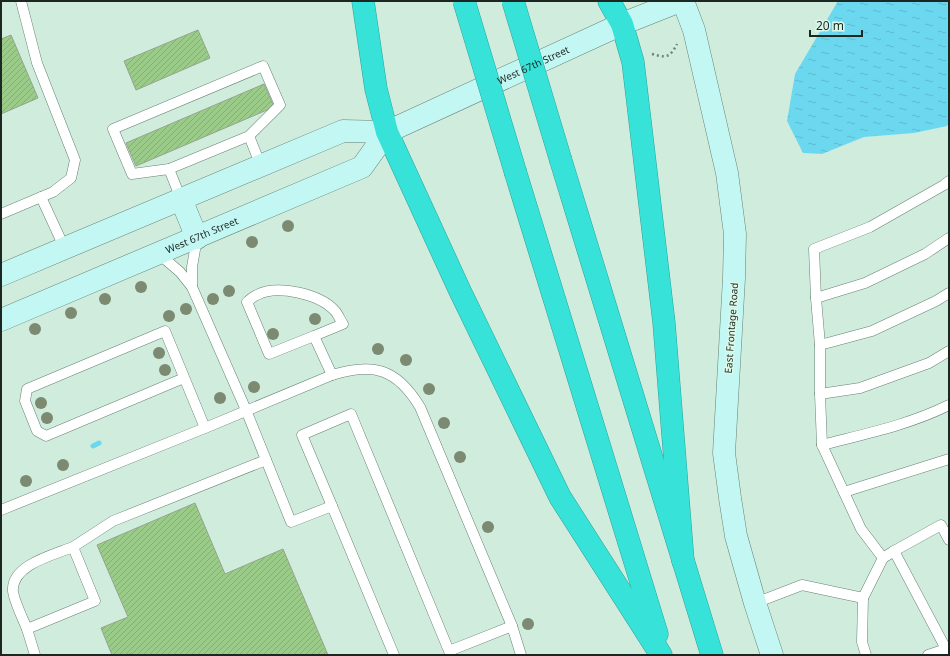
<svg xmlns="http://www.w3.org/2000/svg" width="950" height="656" font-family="'Noto Sans',sans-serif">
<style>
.water{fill:url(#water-ripples)}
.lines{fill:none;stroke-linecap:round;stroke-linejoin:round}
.stream{stroke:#6cd8f0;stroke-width:5}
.building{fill:url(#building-hatch);stroke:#94a58e}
.lane-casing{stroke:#678274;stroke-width:11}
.secondary-casing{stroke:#678274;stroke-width:23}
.highway-casing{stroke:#2ea198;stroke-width:23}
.path{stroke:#72867c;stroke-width:2.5;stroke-dasharray:2 3;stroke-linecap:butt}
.lane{stroke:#fff;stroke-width:10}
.secondary{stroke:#c3f7f3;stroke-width:22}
.highway{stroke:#37e3d8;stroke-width:22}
.highway-bridge-casing{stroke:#2ea198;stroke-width:23;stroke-linecap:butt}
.highway-bridge{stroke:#37e3d8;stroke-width:22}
.tree{fill:#7b8a70}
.labels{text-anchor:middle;stroke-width:3;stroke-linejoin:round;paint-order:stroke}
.street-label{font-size:10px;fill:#1c2721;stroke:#dcf9ea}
</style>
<defs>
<pattern id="water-ripples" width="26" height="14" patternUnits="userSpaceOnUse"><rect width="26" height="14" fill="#6cd8f0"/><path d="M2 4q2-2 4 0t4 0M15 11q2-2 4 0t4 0" fill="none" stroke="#5db9ce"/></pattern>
<pattern id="building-hatch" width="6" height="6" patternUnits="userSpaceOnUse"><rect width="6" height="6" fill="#9bcb89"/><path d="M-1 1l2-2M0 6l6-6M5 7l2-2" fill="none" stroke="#85ae76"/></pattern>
</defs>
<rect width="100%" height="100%" fill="#cfecdd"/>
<!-- water -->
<path class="water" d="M838,1H949V123L947,126L914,133L864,137L822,154L803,153L787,121L795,74Z"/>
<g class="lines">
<!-- stream -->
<path class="stream" d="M93,446L99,443"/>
</g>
<!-- building -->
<g class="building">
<path d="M198,30L210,58L136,90L124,61Z"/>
<path d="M11,35L38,98L1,114V39Z"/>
<path d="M264,84L274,107L136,166L126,143Z"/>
<path d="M195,503L225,574L283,549L328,655H133L132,653L127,655H112L101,628L128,617L97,545Z"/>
</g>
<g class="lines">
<defs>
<g id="lane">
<path d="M249,136L280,105L263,66L113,129L132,174L169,169L249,136L261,166"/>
<path d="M169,169L181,199"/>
<path d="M41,197L65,249"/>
<path d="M1,214L53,192L71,178L75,160L37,63L21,1"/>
<path d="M159,254L180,272L192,287L246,410L291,522L332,506L394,655"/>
<path d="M192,287V267L197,238"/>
<path d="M816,298L814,249L870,227L944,185L949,181"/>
<path d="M314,336L269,354L247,302C250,300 253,296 257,295C277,284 320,294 335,311C338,314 340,320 343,324L314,336L332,375"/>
<path d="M820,345L816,298L865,283L925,254L949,238"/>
<path d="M184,378L46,436L37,431L25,401L27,389L165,331C178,363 192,396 205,428"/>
<path d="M820,394V345L872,331L936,301L949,293"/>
<path d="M822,445L820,394L860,388L929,363L949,351"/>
<path d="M844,492L949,459"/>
<path d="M332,506L302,435L351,414L449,651L512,626"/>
<path d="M1,510L205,428L332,375C374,362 397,369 420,407L512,626L521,655"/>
<path d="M73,547C53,555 11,565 13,591C14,601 23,619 27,629L95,601L73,547L113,521L266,460"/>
<path d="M894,551L941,525L949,540"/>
<path d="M883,558L861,529L822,445C864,434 909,425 949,405"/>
<path d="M863,598L883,558L894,551L946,649"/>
<path d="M755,603L802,585L863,598L862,642L866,655"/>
<path d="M27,629L35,655"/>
<path d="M928,655L949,648"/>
</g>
<g id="secondary">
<path d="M683,1L694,30L727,173L735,234L734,278L724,453L730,498L736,536L755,603L772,655"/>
<path d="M181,199L197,238"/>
<path id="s1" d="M1,275L343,131L387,132L622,24L680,1"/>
<path id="s2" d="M1,320L362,167L387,132"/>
</g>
<g id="highway">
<path d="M363,1L376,89L387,132L460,291L560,497L661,655"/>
<path d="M609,1L622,24L633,62L664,323L683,561"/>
<path d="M561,161L712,655"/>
<path d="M516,174L657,634"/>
</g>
</defs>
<!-- lane casing -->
<use href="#lane" class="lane-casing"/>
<!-- secondary casing -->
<use href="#secondary" class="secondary-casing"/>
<!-- highway casing -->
<use href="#highway" class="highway-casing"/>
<!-- path -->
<path class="path" d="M652,54C666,58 670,58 677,44"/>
<!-- lane -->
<use href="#lane" class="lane"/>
<!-- secondary -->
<use href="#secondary" class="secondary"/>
<!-- highway -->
<use href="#highway" class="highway"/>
<defs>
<g id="highway-bridge">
<path d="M464,1L516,174"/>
<path d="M513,1L561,161"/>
</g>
</defs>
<!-- highway-bridge casing -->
<use href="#highway-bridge" class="highway-bridge-casing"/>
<!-- highway-bridge -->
<use href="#highway-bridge" class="highway-bridge"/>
</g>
<!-- trees -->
<g class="tree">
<circle cx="288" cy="226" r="6"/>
<circle cx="252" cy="242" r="6"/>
<circle cx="141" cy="287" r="6"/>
<circle cx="229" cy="291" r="6"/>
<circle cx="105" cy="299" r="6"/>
<circle cx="213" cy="299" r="6"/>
<circle cx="186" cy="309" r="6"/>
<circle cx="71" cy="313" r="6"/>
<circle cx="169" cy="316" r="6"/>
<circle cx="315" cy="319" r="6"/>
<circle cx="35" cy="329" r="6"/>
<circle cx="273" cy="334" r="6"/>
<circle cx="378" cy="349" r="6"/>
<circle cx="159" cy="353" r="6"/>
<circle cx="406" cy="360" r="6"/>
<circle cx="165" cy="370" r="6"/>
<circle cx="254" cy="387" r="6"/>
<circle cx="429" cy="389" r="6"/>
<circle cx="220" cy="398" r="6"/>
<circle cx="41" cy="403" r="6"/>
<circle cx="47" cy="418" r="6"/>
<circle cx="444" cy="423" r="6"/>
<circle cx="460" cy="457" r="6"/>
<circle cx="63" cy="465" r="6"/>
<circle cx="26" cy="481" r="6"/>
<circle cx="488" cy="527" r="6"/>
<circle cx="528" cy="624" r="6"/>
</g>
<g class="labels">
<!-- street labels -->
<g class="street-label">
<text dy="4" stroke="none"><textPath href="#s1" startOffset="576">West 67th Street</textPath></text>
<text dy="4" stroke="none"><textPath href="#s2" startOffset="218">West 67th Street</textPath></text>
<text transform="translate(731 328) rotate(-86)" y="4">East Frontage Road</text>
</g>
</g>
<!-- border -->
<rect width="950" height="656" fill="none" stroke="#1c2721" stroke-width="4"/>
<!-- scale -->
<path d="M810 30v6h52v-6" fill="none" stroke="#1c2721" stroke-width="2"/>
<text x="816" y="30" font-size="12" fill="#1c2721" stroke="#dcf9ea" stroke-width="3" paint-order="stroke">20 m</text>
</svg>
